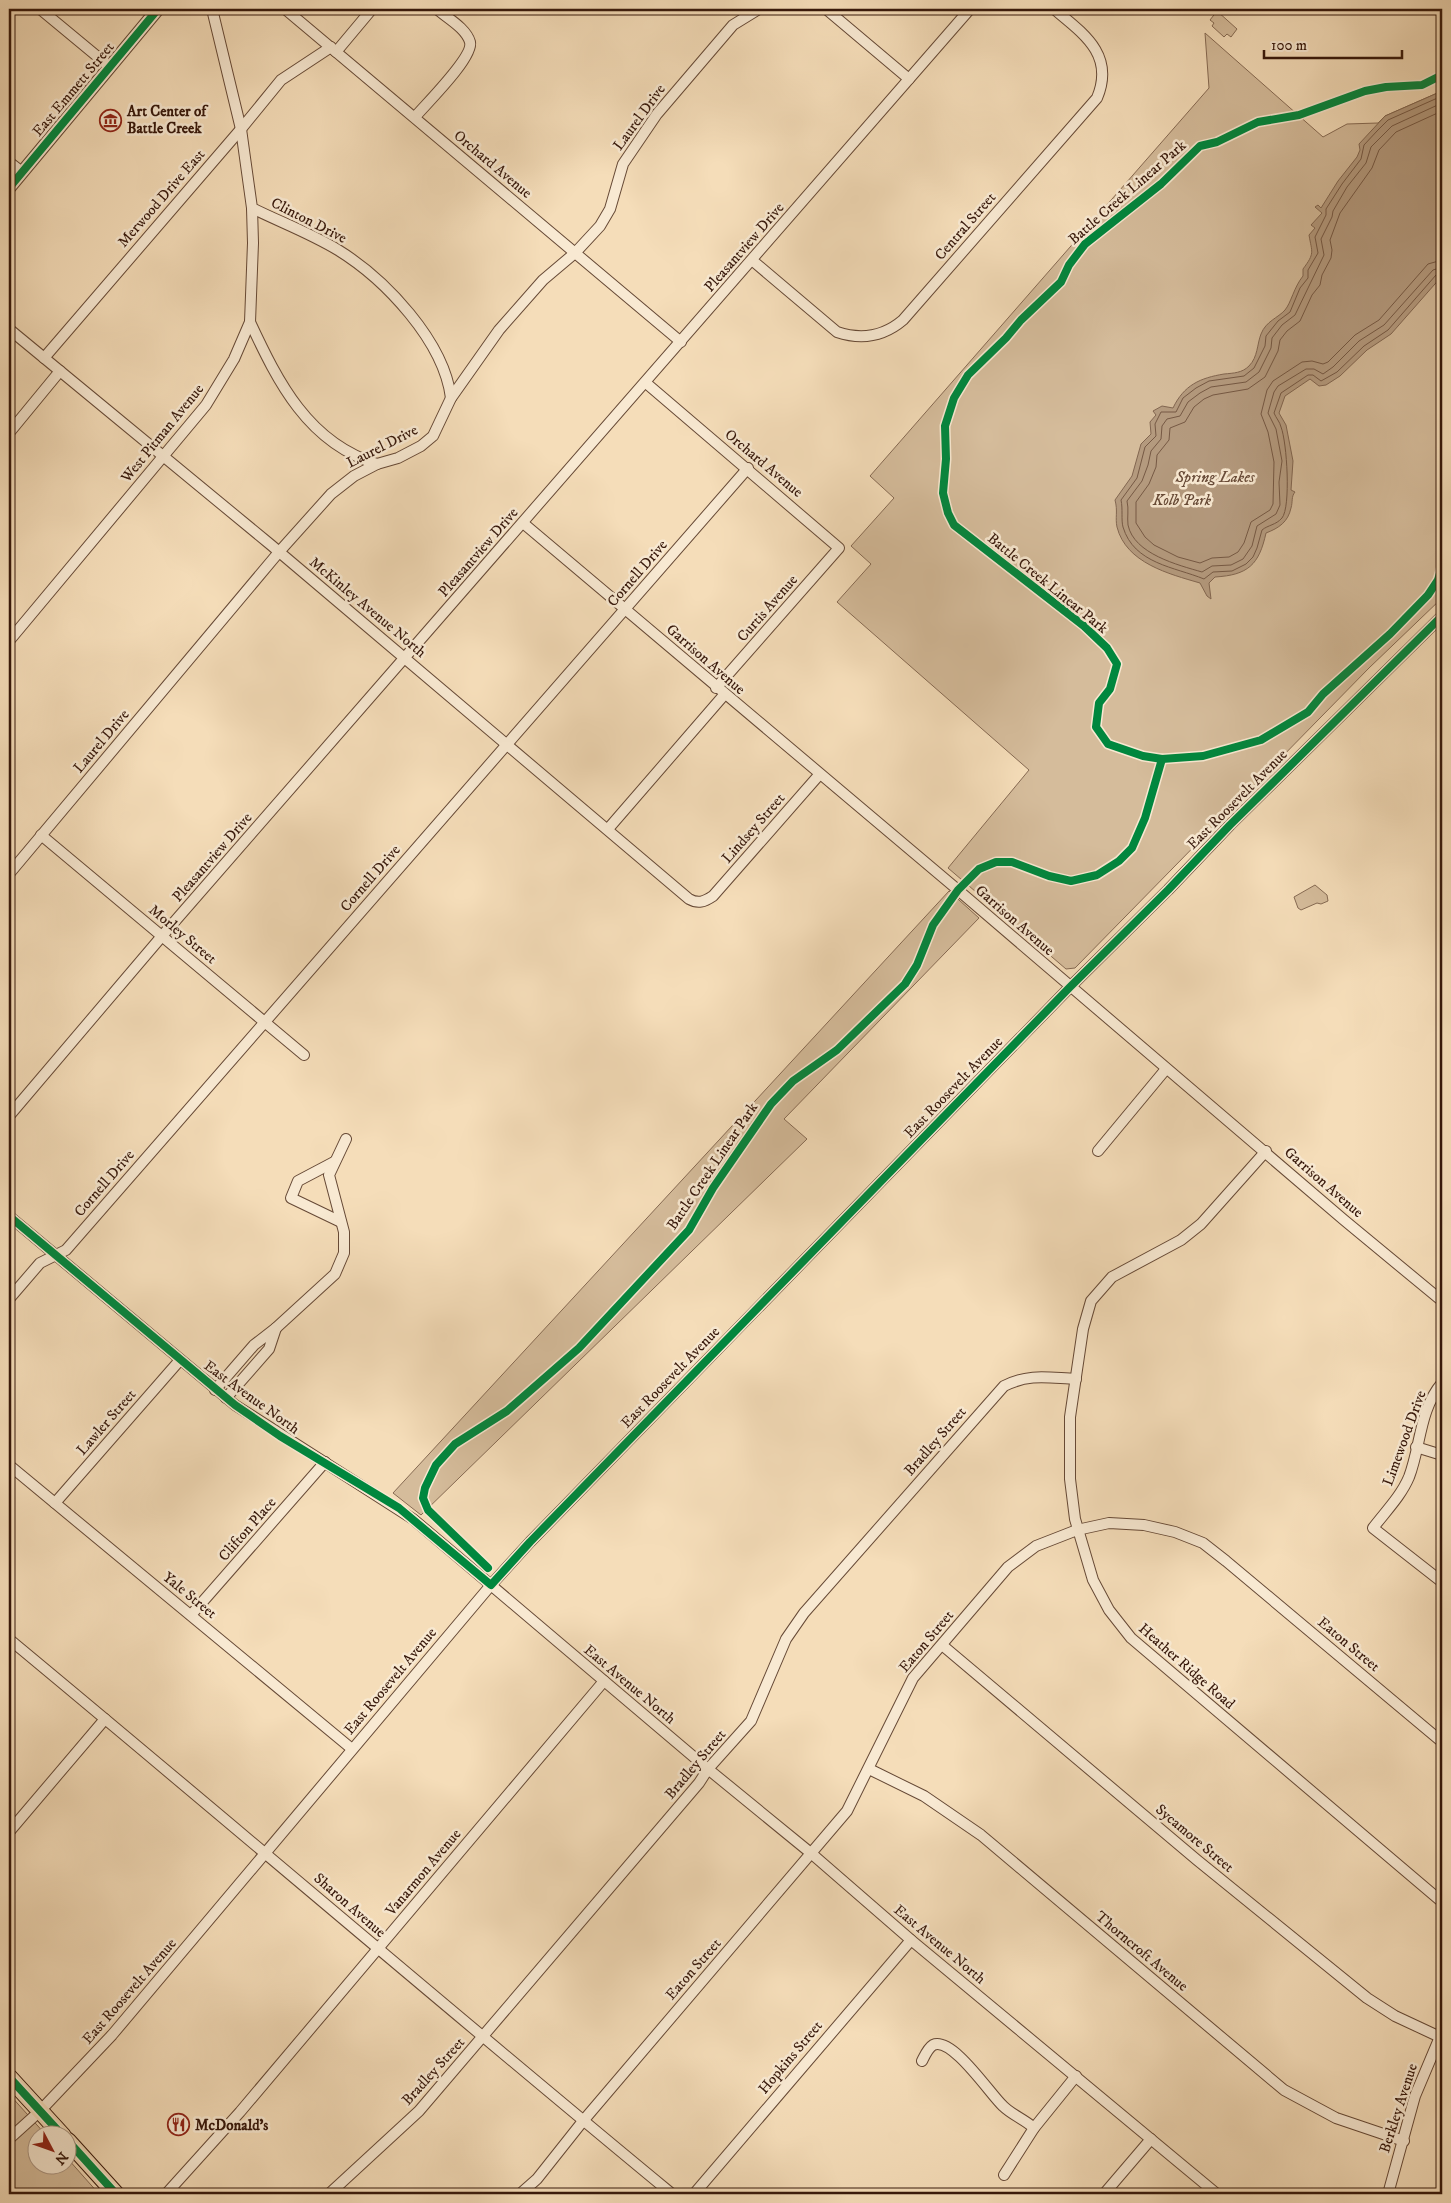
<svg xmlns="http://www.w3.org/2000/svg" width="1451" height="2203" font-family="'IM FELL DW Pica',serif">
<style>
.green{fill:#d5bc9b;stroke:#866a53}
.water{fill:#b49a7e;stroke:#826650}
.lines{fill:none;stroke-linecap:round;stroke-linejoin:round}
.shore{stroke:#765944;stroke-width:1}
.minor-casing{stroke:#664936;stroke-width:12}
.tertiary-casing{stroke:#664936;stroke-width:14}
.primary-casing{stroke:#37180b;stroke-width:18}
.minor{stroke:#f8e9d2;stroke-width:10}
.tertiary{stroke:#f8e9d2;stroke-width:12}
.primary{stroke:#f5ddb9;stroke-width:16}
.cycleway-casing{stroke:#f8e9d2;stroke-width:11}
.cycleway{stroke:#00873e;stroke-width:8}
.labels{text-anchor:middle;stroke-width:5;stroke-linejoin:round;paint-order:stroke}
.street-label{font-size:15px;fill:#37180b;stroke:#f8e9d2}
.poi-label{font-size:15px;font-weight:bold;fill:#37180b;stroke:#f8e9d2;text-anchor:start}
.park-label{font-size:15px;font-style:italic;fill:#664936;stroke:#f8e9d2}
.water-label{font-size:16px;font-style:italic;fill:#694c39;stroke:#f8e9d2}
</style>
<rect width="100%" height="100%" fill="#f5ddb9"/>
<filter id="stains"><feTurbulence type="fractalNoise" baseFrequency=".004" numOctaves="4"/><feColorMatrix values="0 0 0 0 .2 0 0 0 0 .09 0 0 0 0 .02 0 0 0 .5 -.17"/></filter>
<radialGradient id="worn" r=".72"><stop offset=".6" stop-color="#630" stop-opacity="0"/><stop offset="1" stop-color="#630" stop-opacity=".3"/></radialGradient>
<!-- green -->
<g class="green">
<path d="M1217,11L1237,29L1231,37L1227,34L1224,37L1212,26L1214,23L1210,20Z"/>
<path d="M1205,33L1323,137L1347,124L1378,123L1385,116L1442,91V598L1369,668L1075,968L1066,969L948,868L1029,770L837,602L871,564L851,546L894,498L870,476L1209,88Z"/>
<path d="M1315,885L1327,895L1328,901L1321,904L1317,903L1301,910L1298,908L1294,897Z"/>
<path d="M949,891L979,918L784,1119L807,1139L421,1515L393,1493Z"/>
<path d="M9,2094L46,2135L38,2136V2166H68V2159L99,2194H9Z"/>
</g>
<!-- water -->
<path class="water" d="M1442,91V276L1391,334L1367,350L1340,376L1326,385L1319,386L1310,379L1285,396L1279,413L1286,425L1293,461L1291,490L1295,492C1291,497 1293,501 1291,508C1288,522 1279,528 1266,533C1259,565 1248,575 1215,577L1209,583L1211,599L1207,596L1200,583C1169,574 1126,563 1117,527C1115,518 1118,511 1115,500L1132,476L1141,444L1151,434L1150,422L1156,415L1153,411L1162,406L1173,408C1184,385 1200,378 1224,374C1234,373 1242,373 1249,366C1258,357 1257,344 1261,334C1266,321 1278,318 1285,310C1291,303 1294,287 1303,276V269C1315,253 1312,253 1309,235L1315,228L1311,225L1322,213L1315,207L1318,205L1321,208L1338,181L1357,157L1360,150L1359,144L1385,116Z"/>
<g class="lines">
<!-- shore -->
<g class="shore">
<path d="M1442,96L1388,120L1377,131L1364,145L1361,159L1342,184L1326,209V215L1315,237L1318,253L1308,270V278L1300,288L1290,312L1278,321L1266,336L1265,346L1254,368L1244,376L1209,381L1196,388L1183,398L1176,412H1161L1155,424L1156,436L1145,447L1137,478L1121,500C1123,509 1121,520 1123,527C1134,564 1175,567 1204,579L1213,572L1232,571L1246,564L1253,557L1257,548L1262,530C1268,525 1276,525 1282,518C1291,507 1287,442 1281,427C1280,422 1276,418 1274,413L1281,393L1308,375H1313L1321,381L1337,372L1364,346L1388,330L1436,275L1442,274"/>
<path d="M1442,103L1392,126L1371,147L1366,163L1347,187L1333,211L1332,217L1321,239L1324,255L1295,315L1282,325L1272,338L1271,348L1259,372L1246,382L1211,387L1200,393L1188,402L1180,416L1167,419L1162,426L1161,439L1151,451L1148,465L1142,481L1127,501C1129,509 1127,517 1128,525C1134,554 1178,565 1202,572L1212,566L1231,565L1243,559L1252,546L1257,526L1276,514L1280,505L1279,482L1282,461L1276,429L1268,413L1274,392L1278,386L1306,369H1314L1323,374L1333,367L1359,341L1384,325L1433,270L1442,267"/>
<path d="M1442,111L1396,132L1379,150L1372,168L1340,213L1330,240L1332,250L1331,258L1322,275L1320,285L1312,295L1300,321L1287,331L1280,340L1278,351L1265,377L1248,389L1213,395L1204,399L1194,407L1185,422L1170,428L1169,440L1157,455L1156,467L1149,484L1136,502V523L1145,537L1154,545L1178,557L1200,563L1212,558L1229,557L1238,552L1244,543L1251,522L1270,510L1273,504L1274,462L1268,432L1261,414L1267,390L1273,381L1302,362L1312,361L1323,364L1328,362L1355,335L1379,320L1428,264L1442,260"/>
</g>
<defs>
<g id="minor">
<path d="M40,9L110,67"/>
<path d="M212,9L241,129L252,208C280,222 310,233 338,250C385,279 444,341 451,398"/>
<path d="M285,9L681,342"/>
<path d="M826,9L909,79"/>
<path d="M336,52L372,9"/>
<path d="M415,117C425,105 474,57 470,42C466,28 447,18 437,9"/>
<path d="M9,162L22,172"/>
<path d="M753,261L837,332C861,340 883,337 903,320L1097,98C1115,55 1084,34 1054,9"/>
<path d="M250,322C278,382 308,443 377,464"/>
<path d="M9,329L271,545L689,899C698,904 704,902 713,896L819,775"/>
<path d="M44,358L241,129L281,80L331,47"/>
<path d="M646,383L839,548L716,688"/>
<path d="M9,433L60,371"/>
<path d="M523,523L958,890L1344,1220L1442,1301"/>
<path d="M9,641L206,405L234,359L250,322L253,243L252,208"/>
<path d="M608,829L724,695"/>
<path d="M41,835L304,1055"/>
<path d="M9,874L279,552L331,494L354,476L377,464L398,458L421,446L433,436L451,398L499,330L543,280L575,253L600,226L610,209L623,164L657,114L733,25L759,9"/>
<path d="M9,1116L162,936L970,9"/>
<path d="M1098,1151L1166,1069"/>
<path d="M1266,1151L1201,1224L1181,1240L1112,1277L1091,1301L1083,1329L1070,1417V1479L1075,1519L1093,1580L1109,1610L1131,1638L1442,1902"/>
<path d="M334,1162L298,1181L291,1198L341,1222"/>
<path d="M9,1216L235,1405L413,1519L708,1769L812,1854L911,1940L1217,2194"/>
<path d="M9,1299L40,1263L66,1250L748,468"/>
<path d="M276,1328L335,1274L344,1253V1232L329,1175L346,1139"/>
<path d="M1442,1383C1419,1410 1421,1446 1409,1477C1401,1496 1386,1511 1373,1528L1442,1582"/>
<path d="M215,1390L254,1345L276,1328L269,1349L226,1398"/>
<path d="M1416,1447L1442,1455"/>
<path d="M9,1465L352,1749"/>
<path d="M55,1503L180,1360"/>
<path d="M191,1615L325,1462"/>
<path d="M9,1639C231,1823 450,2011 672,2194"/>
<path d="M942,1645L1197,1860L1367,1998L1395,2016L1440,2037"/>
<path d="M869,1769L924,1796L981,1835L1284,2090L1336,2118L1404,2141"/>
<path d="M9,1832L105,1719"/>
<path d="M922,2061C925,2055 928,2048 933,2045C952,2036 990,2094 1003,2106C1012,2115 1024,2119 1034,2128"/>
<path d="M9,2139L40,2111L112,2035L491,1585L530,1542L1070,987L1168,890L1230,825L1442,616"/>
<path d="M1004,2175L1034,2128L1076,2076"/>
<path d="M166,2194L240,2112L604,1681"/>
<path d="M329,2194L419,2111L699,1783L708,1769L751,1721L786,1639L804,1613L1004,1386C1030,1373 1049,1378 1076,1379"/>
<path d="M520,2194L537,2179L583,2121L847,1811L913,1678L1008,1567L1036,1546L1077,1530L1109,1523L1144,1525L1175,1532L1203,1543L1226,1561L1442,1742"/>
<path d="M694,2194L911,1940"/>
<path d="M1104,2194L1151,2139"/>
<path d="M1388,2194L1415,2096L1442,2032"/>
</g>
<path id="tertiary" d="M9,188L158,9"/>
<g id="primary">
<path d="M9,2077L63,2136"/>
<path d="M68,2141L116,2194"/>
</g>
</defs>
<!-- minor casing -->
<use href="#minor" class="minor-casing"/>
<!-- tertiary casing -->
<use href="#tertiary" class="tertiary-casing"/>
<!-- primary casing -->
<use href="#primary" class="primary-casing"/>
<!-- minor -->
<use href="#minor" class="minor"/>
<!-- tertiary -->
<use href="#tertiary" class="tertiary"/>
<!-- primary -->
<use href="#primary" class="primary"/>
<defs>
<g id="cycleway">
<path d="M1442,75L1422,85L1386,87L1365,91L1299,115L1258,122L1217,142L1200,146L1161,184L1085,244L1069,265L1061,282L1021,320L1006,338L968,375L954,398L945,426L946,459L943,493L948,513L954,525L1084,626L1107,648L1117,664L1110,689L1099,703L1096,727L1108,744L1143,756L1162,759L1203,756L1261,740L1308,712L1323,694L1390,634L1428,595L1438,580L1442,566"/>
<path d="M9,188L158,9"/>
<path d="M9,1216L235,1405L280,1436L399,1508L491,1585L530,1542L1070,987L1168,890L1230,825L1442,616"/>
<path d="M488,1568L428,1510L423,1498L425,1488L436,1465L455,1444L507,1411L579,1348L689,1230L713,1188L771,1104L793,1081L837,1050L905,984L917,965L933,925L958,890L979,869L996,862H1012L1049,876L1071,881L1097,875L1119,861L1132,848L1145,818L1162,759"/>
<path d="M9,2077L63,2136"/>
<path d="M68,2141L116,2194"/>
</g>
</defs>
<!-- cycleway casing -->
<use href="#cycleway" class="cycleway-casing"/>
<!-- cycleway -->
<use href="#cycleway" class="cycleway"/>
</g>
<!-- icons -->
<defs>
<symbol id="museum-ring" viewBox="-11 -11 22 22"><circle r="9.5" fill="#f8e9d2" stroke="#8f2418" stroke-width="1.5"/><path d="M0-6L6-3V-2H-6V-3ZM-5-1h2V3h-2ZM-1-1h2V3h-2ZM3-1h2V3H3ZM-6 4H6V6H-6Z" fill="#8f2418"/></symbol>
<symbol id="restaurant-ring" viewBox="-11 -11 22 22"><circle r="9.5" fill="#f8e9d2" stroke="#8f2418" stroke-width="1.5"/><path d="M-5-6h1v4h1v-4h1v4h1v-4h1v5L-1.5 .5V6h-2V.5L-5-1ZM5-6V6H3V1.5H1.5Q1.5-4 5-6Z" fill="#8f2418"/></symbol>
</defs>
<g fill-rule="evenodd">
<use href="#museum-ring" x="98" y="108" width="25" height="25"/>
<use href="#restaurant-ring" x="166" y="2112" width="25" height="25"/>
</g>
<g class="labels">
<!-- street labels -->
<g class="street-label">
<text transform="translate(73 89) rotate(-50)" y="5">East Emmett Street</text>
<text transform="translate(639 117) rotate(-54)" y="5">Laurel Drive</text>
<text transform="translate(493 164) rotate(40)" y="5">Orchard Avenue</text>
<text transform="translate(1127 192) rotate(-41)" y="5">Battle Creek Linear Park</text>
<text transform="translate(161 198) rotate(-49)" y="5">Merwood Drive East</text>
<text transform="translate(309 220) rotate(27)" y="5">Clinton Drive</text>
<text transform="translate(965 226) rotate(-49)" y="5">Central Street</text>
<text transform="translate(744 247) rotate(-49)" y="5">Pleasantview Drive</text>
<text transform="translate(162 433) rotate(-51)" y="5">West Pitman Avenue</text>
<text transform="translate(382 446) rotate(-27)" y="5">Laurel Drive</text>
<text transform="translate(764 463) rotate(40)" y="5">Orchard Avenue</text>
<text transform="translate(478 552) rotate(-49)" y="5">Pleasantview Drive</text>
<text transform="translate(637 573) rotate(-49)" y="5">Cornell Drive</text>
<text transform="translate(1048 583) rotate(39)" y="5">Battle Creek Linear Park</text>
<text transform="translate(368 607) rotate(40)" y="5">McKinley Avenue North</text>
<text transform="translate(767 608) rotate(-49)" y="5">Curtis Avenue</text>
<text transform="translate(706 659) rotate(41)" y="5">Garrison Avenue</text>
<text transform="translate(101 741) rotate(-50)" y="5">Laurel Drive</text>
<text transform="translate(1237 799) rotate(-45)" y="5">East Roosevelt Avenue</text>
<text transform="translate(753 828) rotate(-49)" y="5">Lindsey Street</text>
<text transform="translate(212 857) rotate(-49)" y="5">Pleasantview Drive</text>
<text transform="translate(370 878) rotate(-49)" y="5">Cornell Drive</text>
<text transform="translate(1015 920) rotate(41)" y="5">Garrison Avenue</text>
<text transform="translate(183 934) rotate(40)" y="5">Morley Street</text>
<text transform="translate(953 1087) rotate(-46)" y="5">East Roosevelt Avenue</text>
<text transform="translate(712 1166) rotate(-56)" y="5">Battle Creek Linear Park</text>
<text transform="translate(1324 1182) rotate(41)" y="5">Garrison Avenue</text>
<text transform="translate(104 1183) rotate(-49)" y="5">Cornell Drive</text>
<text transform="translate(670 1377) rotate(-46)" y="5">East Roosevelt Avenue</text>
<text transform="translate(252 1397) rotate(36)" y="5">East Avenue North</text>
<text transform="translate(106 1422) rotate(-49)" y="5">Lawler Street</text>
<text transform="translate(1404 1438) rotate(-70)" y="5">Limewood Drive</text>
<text transform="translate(935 1441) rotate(-49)" y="5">Bradley Street</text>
<text transform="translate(247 1529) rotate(-49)" y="5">Clifton Place</text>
<text transform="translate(190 1595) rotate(39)" y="5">Yale Street</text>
<text transform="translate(926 1641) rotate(-50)" y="5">Eaton Street</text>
<text transform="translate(1349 1644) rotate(40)" y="5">Eaton Street</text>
<text transform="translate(1187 1666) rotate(41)" y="5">Heather Ridge Road</text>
<text transform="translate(390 1681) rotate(-50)" y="5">East Roosevelt Avenue</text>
<text transform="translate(630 1684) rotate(40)" y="5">East Avenue North</text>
<text transform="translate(695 1764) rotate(-50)" y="5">Bradley Street</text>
<text transform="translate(1195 1838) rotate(40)" y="5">Sycamore Street</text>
<text transform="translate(423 1872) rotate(-50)" y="5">Vanarmon Avenue</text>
<text transform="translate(350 1905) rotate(41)" y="5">Sharon Avenue</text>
<text transform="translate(940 1944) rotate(40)" y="5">East Avenue North</text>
<text transform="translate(1142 1951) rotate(40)" y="5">Thorncroft Avenue</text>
<text transform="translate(693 1969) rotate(-49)" y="5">Eaton Street</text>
<text transform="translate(129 1991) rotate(-49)" y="5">East Roosevelt Avenue</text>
<text transform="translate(790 2057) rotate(-50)" y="5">Hopkins Street</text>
<text transform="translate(433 2071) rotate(-48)" y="5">Bradley Street</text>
<text transform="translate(1398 2108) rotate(-72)" y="5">Berkley Avenue</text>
</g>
<!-- poi labels -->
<g class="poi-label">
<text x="127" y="116">Art Center of<tspan x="127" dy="17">Battle Creek</tspan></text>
<text x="195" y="2130">McDonald's</text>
</g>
<!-- park labels -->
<g class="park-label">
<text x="1182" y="505">Kolb Park</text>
</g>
<!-- water labels -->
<g class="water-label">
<text x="1215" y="482">Spring Lakes</text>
</g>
</g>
<!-- margin -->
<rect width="1451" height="2203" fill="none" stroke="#f5ddb9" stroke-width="30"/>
<rect x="10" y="10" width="1431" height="2183" fill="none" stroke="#37180b" stroke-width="2.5"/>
<rect x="15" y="15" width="1421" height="2173" fill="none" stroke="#37180b"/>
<!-- north arrow -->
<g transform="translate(52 2150) rotate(131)"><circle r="24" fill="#f8e9d2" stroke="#ab9582"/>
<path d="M0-4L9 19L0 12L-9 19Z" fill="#8f2418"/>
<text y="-8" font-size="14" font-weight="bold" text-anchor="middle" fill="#37180b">N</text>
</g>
<!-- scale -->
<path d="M1264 50v8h138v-8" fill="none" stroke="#37180b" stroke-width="2.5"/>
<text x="1271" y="50" font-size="15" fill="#37180b" stroke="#f8e9d2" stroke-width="4" paint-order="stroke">100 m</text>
<rect width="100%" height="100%" filter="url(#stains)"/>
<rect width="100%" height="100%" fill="url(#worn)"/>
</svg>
